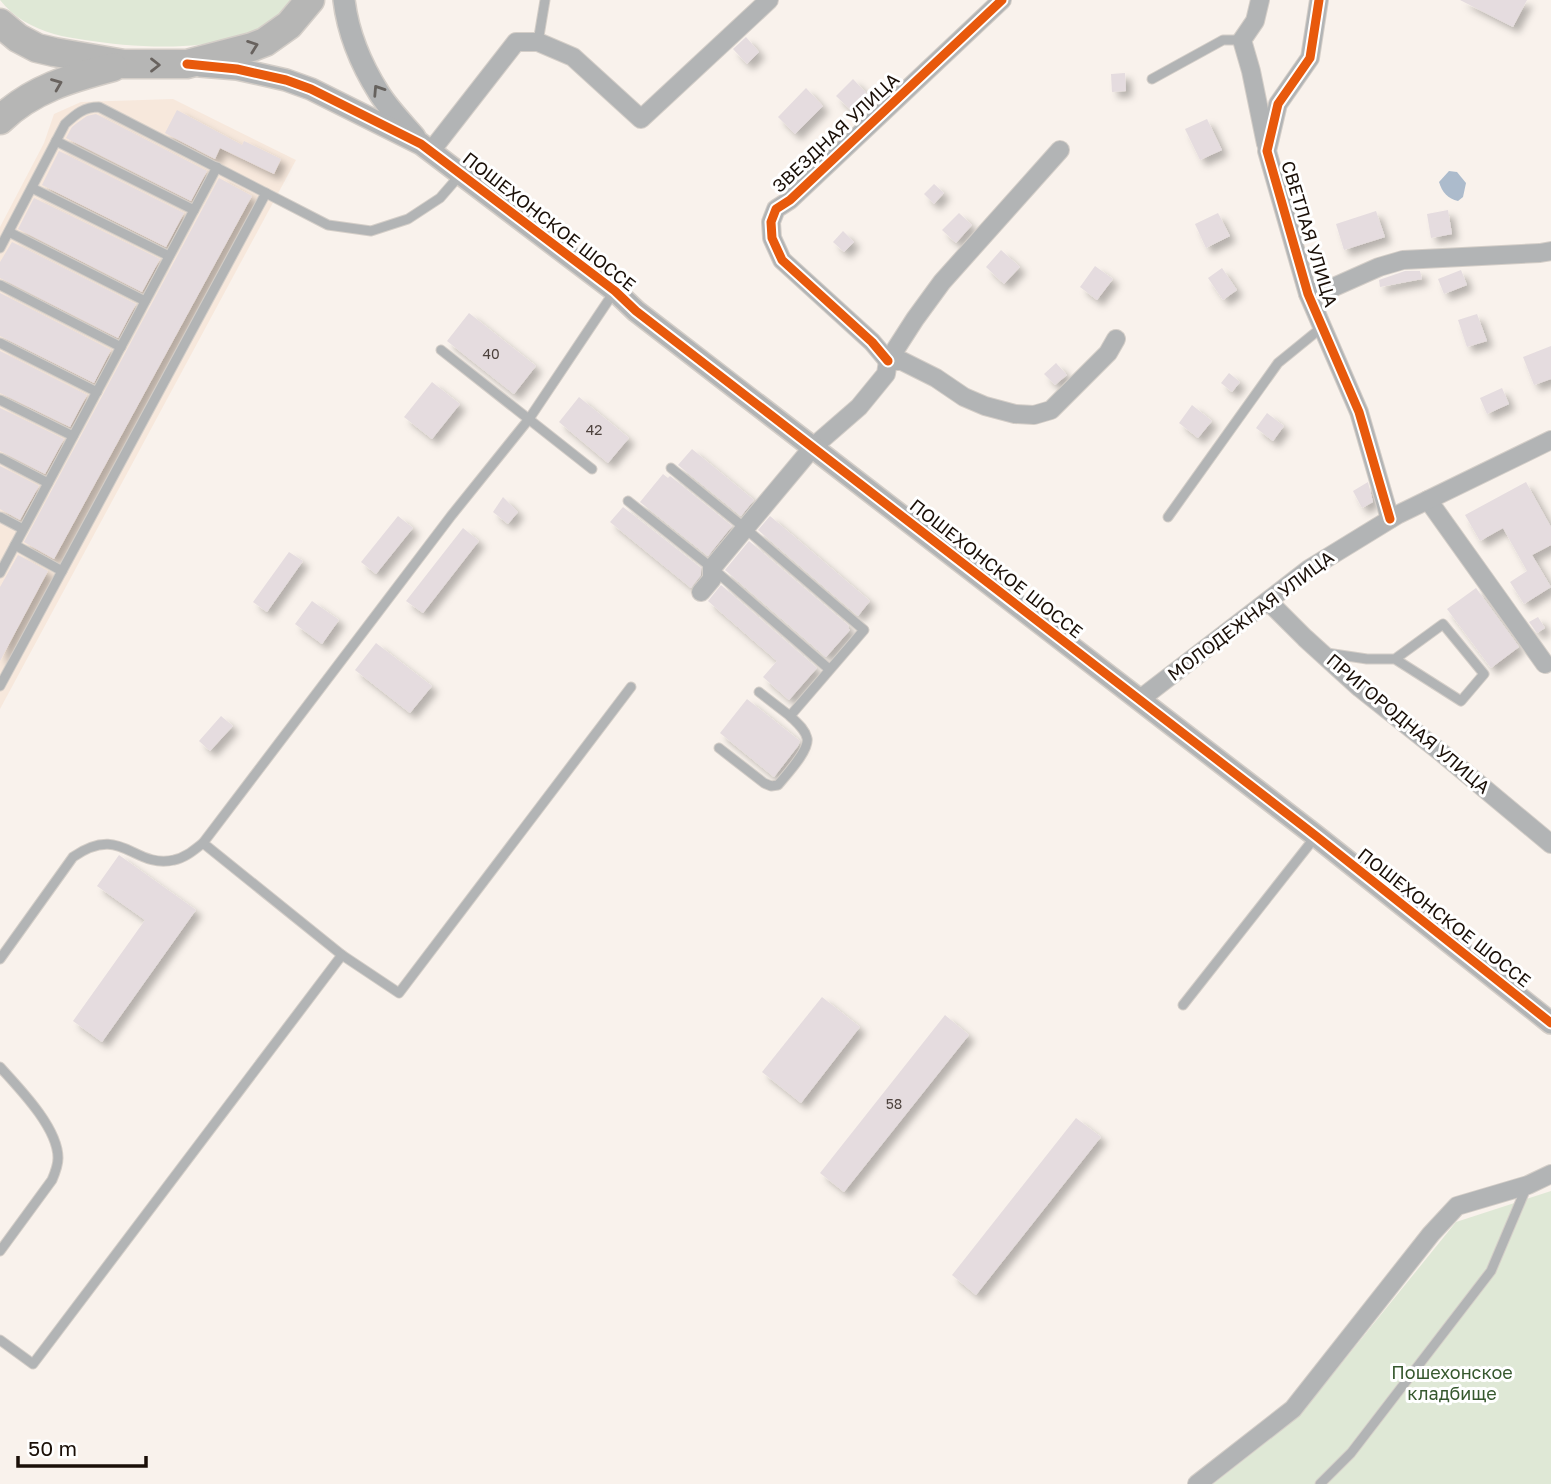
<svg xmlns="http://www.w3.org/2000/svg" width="1551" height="1484" font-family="'Golos Text',sans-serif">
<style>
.built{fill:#f7e8dc}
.green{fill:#dfe8d6}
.water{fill:#acbbcc}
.building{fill:#e5dcdf;filter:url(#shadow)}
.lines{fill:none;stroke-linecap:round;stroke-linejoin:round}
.service-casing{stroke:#d4cec8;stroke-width:11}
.minor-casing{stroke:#d4cec8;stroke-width:20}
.tertiary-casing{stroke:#d4cec8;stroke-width:24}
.primary-casing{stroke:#d4cec8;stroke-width:31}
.service{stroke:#b2b4b5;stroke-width:9}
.minor{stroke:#b2b4b5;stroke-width:18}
.tertiary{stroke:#b2b4b5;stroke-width:21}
.primary{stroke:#b6b6b5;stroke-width:28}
.cycleway-casing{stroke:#fff;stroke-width:13}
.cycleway{stroke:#e8590c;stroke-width:9}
.oneway{stroke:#68625e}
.oneway2{stroke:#66625e}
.labels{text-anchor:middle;stroke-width:6;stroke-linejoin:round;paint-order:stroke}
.number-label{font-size:14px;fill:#4d423d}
.street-label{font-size:18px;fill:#1a0f07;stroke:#fff}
.park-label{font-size:18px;fill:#36582e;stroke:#fff}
</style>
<defs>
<filter id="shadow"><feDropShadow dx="6" dy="6" stdDeviation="3.5" flood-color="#0004"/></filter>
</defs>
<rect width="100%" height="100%" fill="#f9f2ec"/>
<!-- built -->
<path class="built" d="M173,99L296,160L0,709V227L44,143L54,114L81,102Z"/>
<!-- green -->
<g class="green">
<path d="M0,0H292C277,19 258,31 235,38C191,51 130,47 85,40C75,38 64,37 54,34C33,28 13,17 0,0Z"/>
<path d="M1551,1191V1484H1213L1298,1417L1456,1222Z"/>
</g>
<!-- water -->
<path class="water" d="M1449,171L1457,172L1466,183L1463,197L1458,201C1448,199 1442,192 1439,182Z"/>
<!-- building -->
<g class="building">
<path d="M1460,0H1527L1513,27Z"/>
<path d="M746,37L759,52L747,64L733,49Z"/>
<path d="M1125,73L1126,91L1112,92L1111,74Z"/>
<path d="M853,79L869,96L853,112L836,96Z"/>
<path d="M806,88L823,106L795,134L778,117Z"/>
<path d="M177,110L242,145L244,141L281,159L274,174L220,148L215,159L165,133Z"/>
<path d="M96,114L207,171L191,201L66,138L72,127L77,123L87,116Z"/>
<path d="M1207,119L1222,150L1200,160L1185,129Z"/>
<path d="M59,151L184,213L166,247L42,185Z"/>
<path d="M219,178L252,196L54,559L24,542Z"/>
<path d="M934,184L944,193L934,204L924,194Z"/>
<path d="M34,198L160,259L142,292L18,229Z"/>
<path d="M1448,210L1452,234L1431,238L1427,214Z"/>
<path d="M1376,211L1385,237L1344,250L1336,224Z"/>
<path d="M959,213L972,225L956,243L942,230Z"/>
<path d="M1218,213L1230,236L1206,248L1195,224Z"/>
<path d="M843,231L854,242L844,252L833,242Z"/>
<path d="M12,242L136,304L118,338L0,278V262Z"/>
<path d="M1001,250L1020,267L1004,284L986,267Z"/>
<path d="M1095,266L1113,279L1097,300L1080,287Z"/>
<path d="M1222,268L1237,290L1223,300L1208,278Z"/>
<path d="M1461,270L1467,285L1444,294L1438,279Z"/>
<path d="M1405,271H1420L1422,279L1380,287L1379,280Z"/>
<path d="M0,293L111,350L94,383L0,336Z"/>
<path d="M469,313L536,366L514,394L447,341Z"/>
<path d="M1477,314L1487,341L1467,347L1458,320Z"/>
<path d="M1551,346V379L1534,385L1523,357Z"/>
<path d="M0,351L87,395L70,427L0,393Z"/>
<path d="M1056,363L1067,375L1055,385L1044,374Z"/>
<path d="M1229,373L1240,382L1232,392L1221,383Z"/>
<path d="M432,382L460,404L432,439L404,417Z"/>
<path d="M1502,388L1509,404L1487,414L1480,398Z"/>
<path d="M579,397L629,438L608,463L559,422Z"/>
<path d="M1192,405L1212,421L1198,438L1179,423Z"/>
<path d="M0,408L64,439L45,474L0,451Z"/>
<path d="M1267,413L1284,426L1273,441L1256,428Z"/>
<path d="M692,449L754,500L741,516L678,465Z"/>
<path d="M0,466L39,486L20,520L0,509Z"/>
<path d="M663,474L668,478L670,476L732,526L708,556L640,502Z"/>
<path d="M1368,482L1373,502L1362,508L1353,491Z"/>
<path d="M1526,482L1551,527V545L1532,555L1551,587L1524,604L1510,582L1527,571L1503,528L1480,541L1465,515Z"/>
<path d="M503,497L518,512L508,524L493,512Z"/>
<path d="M623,507L701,568V575L691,588L610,522Z"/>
<path d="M398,516L413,528L376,574L361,562Z"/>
<path d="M770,516L870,601L858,616L758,530Z"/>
<path d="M463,528L479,541L423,613L406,601Z"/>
<path d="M749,541L849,626L848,628L850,630L827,656L826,657L725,570Z"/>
<path d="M289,552L303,561L267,612L253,602Z"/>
<path d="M18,555L48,571L0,661V587Z"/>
<path d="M721,585L817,668L789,700L763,677L777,661L708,601Z"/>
<path d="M1476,588L1519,647L1491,668L1447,609Z"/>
<path d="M312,601L339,620L322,644L295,624Z"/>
<path d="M1538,617L1545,628L1537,633L1529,622Z"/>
<path d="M376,643L432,686L410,713L355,670Z"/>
<path d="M747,699L800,741L798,746L774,777L720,733Z"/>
<path d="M221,716L233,726L210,751L199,741Z"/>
<path d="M119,855L196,910L102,1042L73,1021L145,920L97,886Z"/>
<path d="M822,997L860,1027L801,1103L762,1072Z"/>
<path d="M945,1015L969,1035L844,1192L820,1173Z"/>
<path d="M1076,1118L1101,1137L976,1295L952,1275Z"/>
</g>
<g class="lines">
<defs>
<g id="service">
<path d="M538,42L545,0"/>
<path d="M1152,79L1223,40H1242"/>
<path d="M56,141L194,210"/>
<path d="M32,188L169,256"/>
<path d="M9,232L145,301"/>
<path d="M0,248L65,124C76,114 84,107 99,107L328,225L371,231L408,219L440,198L460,175"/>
<path d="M0,285L121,347"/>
<path d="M614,292L529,419L451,516L203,843L342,955L399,993L631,687"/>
<path d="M0,343L97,392"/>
<path d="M441,350L592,469"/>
<path d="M0,400L73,436"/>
<path d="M0,458L48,483"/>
<path d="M671,468L746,529L864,630L790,716C796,722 805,729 807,738C810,750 786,775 778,785L771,786L764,783L719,748"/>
<path d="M628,501L712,568L829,669"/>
<path d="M0,517L23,529"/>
<path d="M1168,517L1278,363L1321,328"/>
<path d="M15,545L62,571"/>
<path d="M0,573L217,167"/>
<path d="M1327,653L1367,659H1395L1443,624L1484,674L1461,701L1395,659"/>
<path d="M0,686L266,193"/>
<path d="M759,692L790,716"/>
<path d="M0,959L73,857C122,823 133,869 174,860C185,858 194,850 203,843"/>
<path d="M1183,1005L1316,836"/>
<path d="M0,1067C20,1089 58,1128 58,1158C58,1166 55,1173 52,1180L0,1251"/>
<path d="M0,1340L33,1364L342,955"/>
<path d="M1320,1484L1351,1453L1491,1271L1527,1186"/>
</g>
<g id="minor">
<path d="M1260,0L1255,21L1242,40L1251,71L1266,144"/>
<path d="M1319,0L1310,58L1278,104L1267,151L1308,294L1359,412L1390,519"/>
<path d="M431,151L516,42H538L573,57L641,119L769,0"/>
<path d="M1308,294L1334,287L1379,267L1403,260L1540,253L1551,251"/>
<path d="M888,361L872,342L782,260L772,238L771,222L776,209L790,200L1002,0"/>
<path d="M888,361H902L936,378L964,397L985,406L1015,414L1034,415L1051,410L1108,353L1116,339"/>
<path d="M1428,500L1545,664"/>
<path d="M701,592L712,579V568L813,447L859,407L886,374L888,361L915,319L942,282L1060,150"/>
<path d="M1268,601L1305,638L1360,688L1443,754L1551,844"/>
<path d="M1139,700L1309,569L1397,515L1551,440"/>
<path d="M1197,1484L1293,1409L1431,1234L1457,1206L1528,1185L1551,1174"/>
</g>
<g id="tertiary">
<path d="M344,0C348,33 362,66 379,93C389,109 403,123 415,137"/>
<path d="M200,66L237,69L286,80L311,89L421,144L615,291L636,311L1316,836L1551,1023"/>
</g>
<g id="primary">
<path d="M0,23L18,38L37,48L54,52L124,64H187L252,47L265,42L289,25L310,0"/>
<path d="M0,120C32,89 71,78 113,67"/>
</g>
</defs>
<!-- service casing -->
<use href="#service" class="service-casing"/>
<!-- minor casing -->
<use href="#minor" class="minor-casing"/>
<!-- tertiary casing -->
<use href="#tertiary" class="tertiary-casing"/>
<!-- primary casing -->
<use href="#primary" class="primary-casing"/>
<!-- service -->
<use href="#service" class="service"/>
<!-- minor -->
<use href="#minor" class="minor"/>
<!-- tertiary -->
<use href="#tertiary" class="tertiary"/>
<!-- primary -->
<use href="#primary" class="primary"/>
<defs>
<g id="cycleway">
<path d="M1319,0L1310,58L1278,104L1267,151L1308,294L1359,412L1390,519"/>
<path d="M187,64L237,69L286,80L311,89L421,144L615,291L636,311L1316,836L1551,1023"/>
<path d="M888,361L872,342L782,260L772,238L771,222L776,209L790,200L1002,0"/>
</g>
</defs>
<!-- cycleway casing -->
<use href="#cycleway" class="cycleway-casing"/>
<!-- cycleway -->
<use href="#cycleway" class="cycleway"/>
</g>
<!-- one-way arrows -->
<defs><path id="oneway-chevron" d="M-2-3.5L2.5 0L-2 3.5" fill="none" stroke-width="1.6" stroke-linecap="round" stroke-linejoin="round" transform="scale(1.75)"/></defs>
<g class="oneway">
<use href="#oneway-chevron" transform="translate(253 46) rotate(-20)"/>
<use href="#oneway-chevron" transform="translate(155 65)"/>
<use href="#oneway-chevron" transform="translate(57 84) rotate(-22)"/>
</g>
<use class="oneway2" href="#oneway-chevron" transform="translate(378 90) rotate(-123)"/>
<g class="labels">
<!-- number labels -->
<g class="number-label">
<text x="491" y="359">40</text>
<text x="594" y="435">42</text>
<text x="894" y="1109">58</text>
</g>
<!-- street labels -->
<g class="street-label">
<text transform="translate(836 133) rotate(-43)" y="6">ЗВЕЗДНАЯ УЛИЦА</text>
<text transform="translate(549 222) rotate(38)" y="6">ПОШЕХОНСКОЕ ШОССЕ</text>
<text transform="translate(1309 234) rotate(73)" y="6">СВЕТЛАЯ УЛИЦА</text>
<text transform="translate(996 569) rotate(38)" y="6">ПОШЕХОНСКОЕ ШОССЕ</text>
<text transform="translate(1251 616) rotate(-37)" y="6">МОЛОДЕЖНАЯ УЛИЦА</text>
<text transform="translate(1408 724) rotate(40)" y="6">ПРИГОРОДНАЯ УЛИЦА</text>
<text transform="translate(1444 918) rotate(38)" y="6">ПОШЕХОНСКОЕ ШОССЕ</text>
</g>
<!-- park labels -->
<g class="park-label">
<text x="1452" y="1379">Пошехонское<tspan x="1452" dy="21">кладбище</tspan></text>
</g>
</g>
<!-- scale -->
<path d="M18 1456v10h128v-10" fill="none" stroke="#1a0f07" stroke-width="3.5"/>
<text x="28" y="1456" font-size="21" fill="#1a0f07" stroke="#ffffff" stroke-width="5" paint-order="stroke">50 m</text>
</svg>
